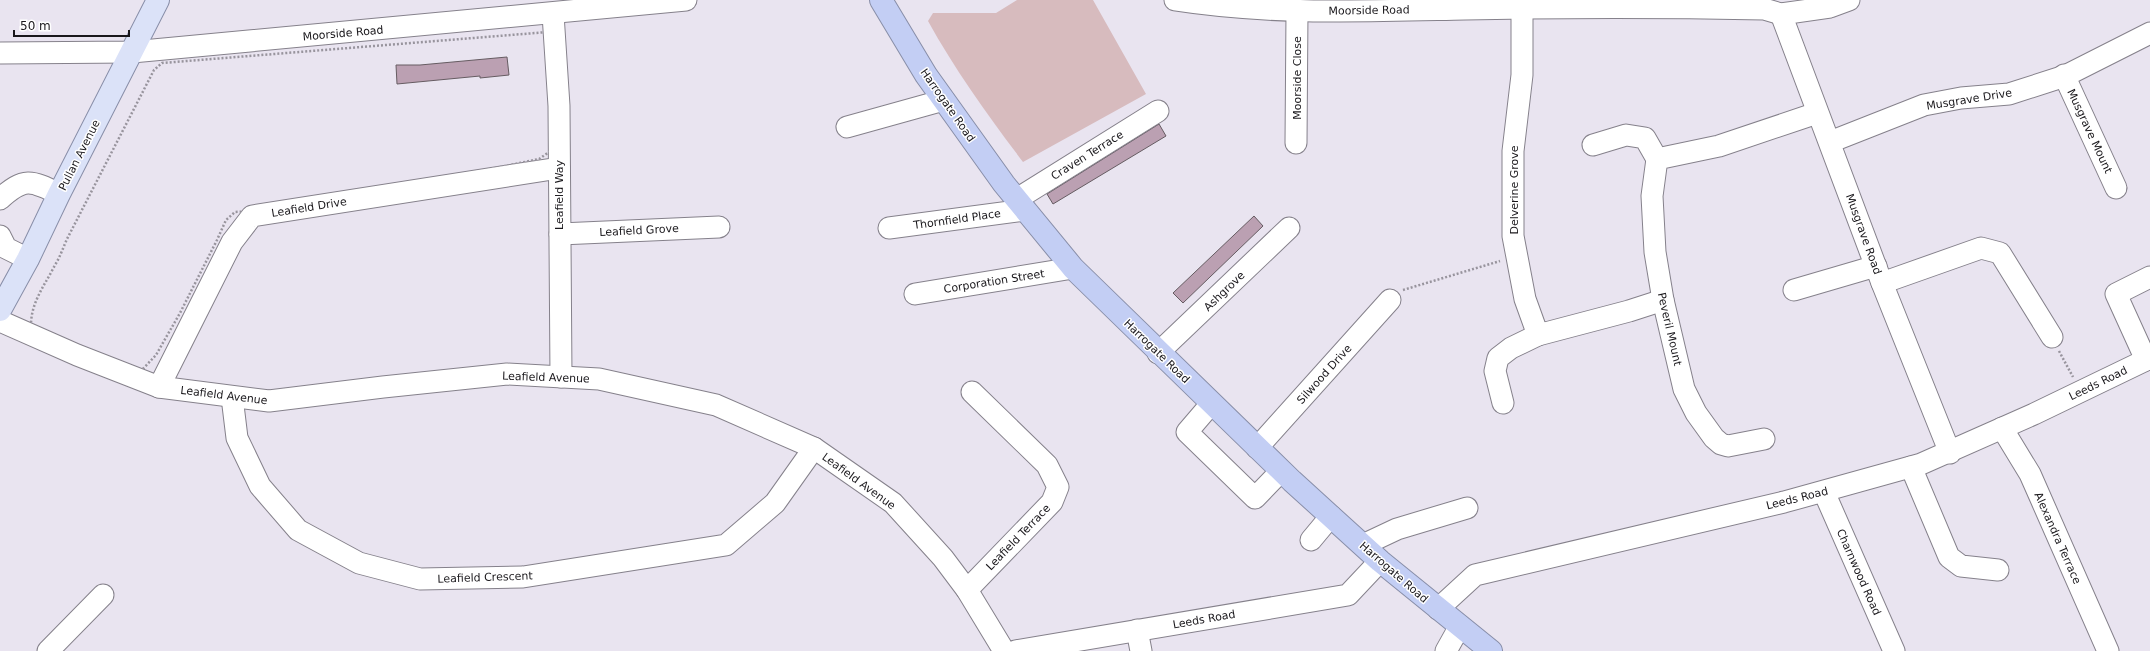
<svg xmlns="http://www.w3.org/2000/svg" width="2150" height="651" font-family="'DejaVu Sans',sans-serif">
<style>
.green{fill:#d7bbbe}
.building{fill:#bba0b2;stroke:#665c62}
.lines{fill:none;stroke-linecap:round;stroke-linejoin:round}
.minor-casing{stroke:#85818b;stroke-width:23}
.major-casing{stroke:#888ea8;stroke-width:24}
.highway-casing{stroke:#888ea8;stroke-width:24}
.path{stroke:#98949d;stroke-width:2.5;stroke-dasharray:2 2;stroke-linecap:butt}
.minor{stroke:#fff;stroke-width:21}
.major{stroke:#dbe2f8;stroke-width:22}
.highway{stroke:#c3cef4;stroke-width:22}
.labels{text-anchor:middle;stroke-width:3;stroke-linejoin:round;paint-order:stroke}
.street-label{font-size:11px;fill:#19171b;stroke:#fff}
</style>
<rect width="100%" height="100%" fill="#e9e4f0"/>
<!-- green -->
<path class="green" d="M1017,0H1093L1146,94L1023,162C989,117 955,70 928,21L933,13H996Z"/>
<!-- building -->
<g class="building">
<path d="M507,57L509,75L480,78V76L397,84L396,65H420Z"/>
<path d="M1159,124L1166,136L1053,204L1047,194Z"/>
<path d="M1254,216L1263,226L1183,303L1173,293Z"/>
</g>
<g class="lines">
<defs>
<g id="minor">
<path d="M1175,0C1271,15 1368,11 1465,9C1565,7 1664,7 1764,9L1781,14L1830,7L1849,0"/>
<path d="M1522,0V75L1513,151V236L1525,299L1538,335L1629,311L1663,300"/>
<path d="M553,14L559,106L561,377"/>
<path d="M1781,14L1882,283L1950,453"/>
<path d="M0,53L132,52L686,0"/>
<path d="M2064,75L2116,188"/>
<path d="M847,127L944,100"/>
<path d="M1830,142L1924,105L1961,98L2009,94L2065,76L2150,33"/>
<path d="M1296,143L1297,12"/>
<path d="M1593,145L1626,135L1645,138L1657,159"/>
<path d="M0,199C24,177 31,180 59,194"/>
<path d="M1017,199L1158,111"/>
<path d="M889,228L1025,210"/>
<path d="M560,234L719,227"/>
<path d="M0,236L6,248L28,259"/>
<path d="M1882,283L1981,248L2000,253L2052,337"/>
<path d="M1794,290L1876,266"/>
<path d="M915,294L1073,268"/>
<path d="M0,321L77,355L159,387L269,401L383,387L507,374L599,379L716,405L814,448L893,503L943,558L967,590L1004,651"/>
<path d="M1158,353L1289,228"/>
<path d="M2146,360L2116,294L2150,277"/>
<path d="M159,387L232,242L252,216L559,168"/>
<path d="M232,397L237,438L260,486L298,530L359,563L420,579L523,577L726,545L775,503L814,448"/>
<path d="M1503,403L1495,371L1498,358L1511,348L1538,335"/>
<path d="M1211,404L1187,432L1255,498L1281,471"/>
<path d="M2002,428L2030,474L2108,651"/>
<path d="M1764,439L1728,446L1721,444L1714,438L1696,413L1684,389L1663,300L1655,252L1652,196L1657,159L1719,146L1817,113"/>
<path d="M1257,448L1390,300"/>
<path d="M1911,467L1949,557L1961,566L1998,570"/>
<path d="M1824,492L1894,651"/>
<path d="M1311,540L1331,516"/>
<path d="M1363,545L1397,529L1467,508"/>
<path d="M967,590L1052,502L1058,487L1047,465L972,392"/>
<path d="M1438,609L1475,575L1784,502L1921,464L2034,414L2150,358"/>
<path d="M1137,630L1141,651"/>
<path d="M48,651L103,595"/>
<path d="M1015,651L1348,595L1380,561"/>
<path d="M1446,651L1460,626"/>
</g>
<path id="major" d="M0,310L28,259L59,194L158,0"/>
<path id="highway" d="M881,0L926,75L1004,184L1073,268L1292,481L1380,561L1491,651"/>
</defs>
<!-- minor casing -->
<use href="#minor" class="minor-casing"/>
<!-- major casing -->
<use href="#major" class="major-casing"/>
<!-- highway casing -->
<use href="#highway" class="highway-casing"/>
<!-- path -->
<g class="path">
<path d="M548,32L552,150L539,159L481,171L253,211L235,212L226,220L217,240L180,313L156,355L140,372C113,371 56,340 31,325C31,302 45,285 55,265C60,257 63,248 67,239L154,70L162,63Z"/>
<path d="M1403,290L1500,261"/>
<path d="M2059,351L2073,377"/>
</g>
<!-- minor -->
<use href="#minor" class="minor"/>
<!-- major -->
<use href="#major" class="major"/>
<!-- highway -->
<use href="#highway" class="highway"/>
</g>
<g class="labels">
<!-- street labels -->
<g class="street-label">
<text transform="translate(1369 10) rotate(-1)" y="4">Moorside Road</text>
<text transform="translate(343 33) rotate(-5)" y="4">Moorside Road</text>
<text transform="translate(1297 78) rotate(-90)" y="4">Moorside Close</text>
<text transform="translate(1969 99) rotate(-9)" y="4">Musgrave Drive</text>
<text transform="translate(948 105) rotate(55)" y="4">Harrogate Road</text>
<text transform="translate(2090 131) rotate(65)" y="4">Musgrave Mount</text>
<text transform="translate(79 155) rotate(-63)" y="4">Pullan Avenue</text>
<text transform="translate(1087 155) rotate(-32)" y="4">Craven Terrace</text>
<text transform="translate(1514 190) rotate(-90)" y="4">Delverine Grove</text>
<text transform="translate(559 195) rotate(-90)" y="4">Leafield Way</text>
<text transform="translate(309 207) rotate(-9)" y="4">Leafield Drive</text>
<text transform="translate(957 219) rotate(-8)" y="4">Thornfield Place</text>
<text transform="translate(639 230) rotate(-3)" y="4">Leafield Grove</text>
<text transform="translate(1864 234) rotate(70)" y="4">Musgrave Road</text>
<text transform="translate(994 281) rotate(-9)" y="4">Corporation Street</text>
<text transform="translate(1224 291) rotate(-44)" y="4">Ashgrove</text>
<text transform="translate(1670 329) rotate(77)" y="4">Peveril Mount</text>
<text transform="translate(1157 351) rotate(44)" y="4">Harrogate Road</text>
<text transform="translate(1324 374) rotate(-48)" y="4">Silwood Drive</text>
<text transform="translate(546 377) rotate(2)" y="4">Leafield Avenue</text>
<text transform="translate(2098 383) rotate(-26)" y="4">Leeds Road</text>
<text transform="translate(224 395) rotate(7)" y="4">Leafield Avenue</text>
<text transform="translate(859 481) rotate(36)" y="4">Leafield Avenue</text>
<text transform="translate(1797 498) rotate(-14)" y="4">Leeds Road</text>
<text transform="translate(1018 537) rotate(-46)" y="4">Leafield Terrace</text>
<text transform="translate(2058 538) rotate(66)" y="4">Alexandra Terrace</text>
<text transform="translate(1394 572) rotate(41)" y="4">Harrogate Road</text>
<text transform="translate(1859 572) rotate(66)" y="4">Charnwood Road</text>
<text transform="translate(485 577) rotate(-2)" y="4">Leafield Crescent</text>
<text transform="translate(1204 619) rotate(-10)" y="4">Leeds Road</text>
</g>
</g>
<!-- scale -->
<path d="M14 30v6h115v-6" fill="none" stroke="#19171b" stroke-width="2"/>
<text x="20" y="30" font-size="12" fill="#19171b" stroke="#ffffff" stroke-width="3" paint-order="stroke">50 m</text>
</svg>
